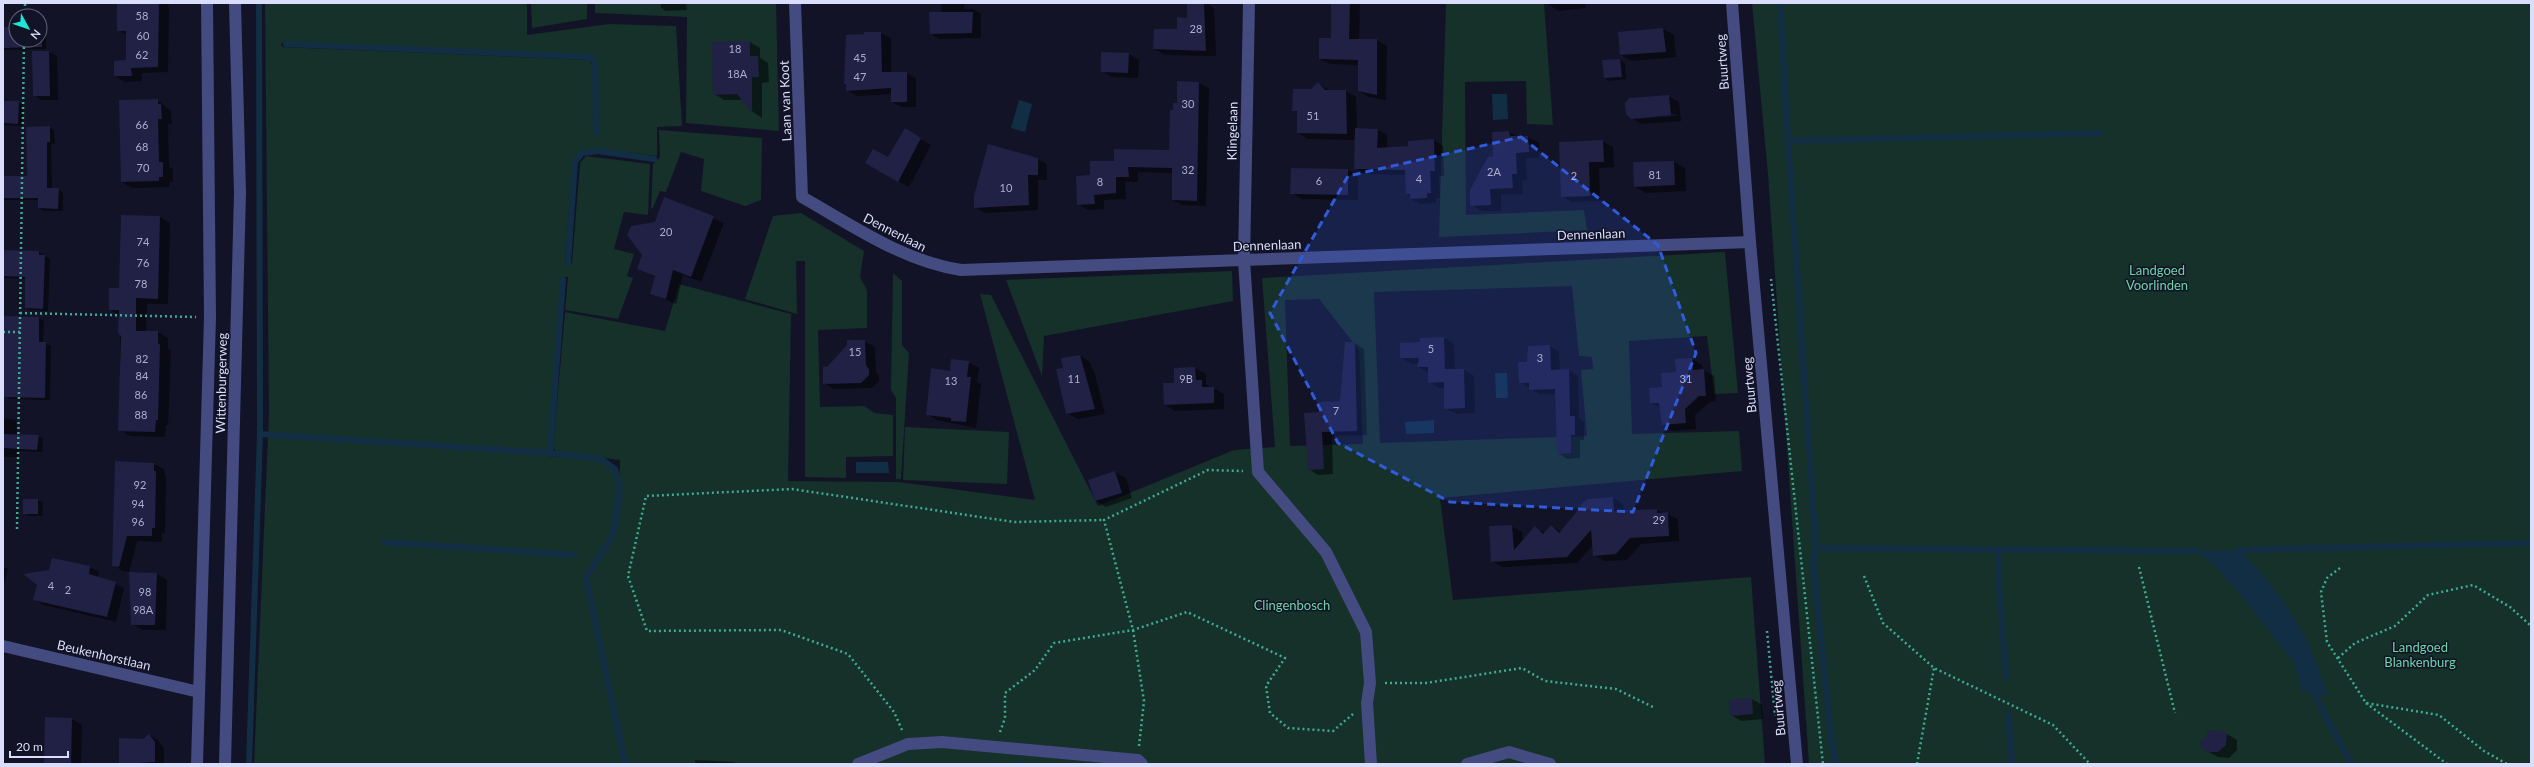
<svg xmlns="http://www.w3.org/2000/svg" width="2534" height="767" font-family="Lato,sans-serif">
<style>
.green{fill:#16302a;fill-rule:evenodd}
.water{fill:#122e44}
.shadow{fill:#0007;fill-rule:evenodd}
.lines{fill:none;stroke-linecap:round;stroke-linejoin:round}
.stream{stroke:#122e44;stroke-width:6}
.building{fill:#212045}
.path{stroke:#3dad92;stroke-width:2.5;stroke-dasharray:2 3;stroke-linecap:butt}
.minor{stroke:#434b80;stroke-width:12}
.marked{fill:#305cdc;fill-opacity:0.2;stroke:#305cdc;stroke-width:3;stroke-dasharray:8 5;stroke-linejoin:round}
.labels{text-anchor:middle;stroke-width:3;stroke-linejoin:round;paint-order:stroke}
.number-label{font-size:11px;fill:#acaece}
.street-label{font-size:13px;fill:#dbdefb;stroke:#121326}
.park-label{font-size:13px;fill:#6ed4a8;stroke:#121326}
</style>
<rect width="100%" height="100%" fill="#121326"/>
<!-- green -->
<g class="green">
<path d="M265,3H527V35L609,24L676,26L682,126L657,127V156L599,149L581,151L573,162L565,263L569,265L572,263L580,163L586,156L650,164L648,215L624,212L614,249L634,254L627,276L633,278L618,319L565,310L568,277H561L548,456L601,459L615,469L619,484L620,460L557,452L553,448L565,312L665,331L679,284L791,314L788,481L899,482L1035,500L980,294L991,295L1098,506L1234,450L1275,447L1262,278L1725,252L1738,393L1714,394L1707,336L1629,341L1632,434L1739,431L1742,471L1440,498L1453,600L1751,577L1765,764H254L269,413ZM283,42L592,55L598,62V135H593V66L590,60L283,47L281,45ZM1572,286L1579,356L1592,357L1593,369L1581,370L1587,436L1380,443L1374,292ZM1319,299L1359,350L1363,444L1290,446L1285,300Z"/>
<path d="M531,3H587V19L532,28Z"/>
<path d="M595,3H776L779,131L686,123L687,17L595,13Z"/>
<path d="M1446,3H1544L1553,125L1527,124L1526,81L1465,82L1466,215L1584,210L1587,230L1439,237Z"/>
<path d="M1752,3H2531V764H1809L1768,174Z"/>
<path d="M659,130L762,138L761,200L745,206L701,191L704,159L681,152L666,192L660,191L653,208L651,209L653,164L660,157Z"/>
<path d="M801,213L864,251L860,277L867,290V328L818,330L820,407L864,406L875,413L893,415V456L846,457V478L805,477V261H796L797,314L745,299L773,216Z"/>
<path d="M1232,271L1233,301L1044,336L1042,376L1006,280Z"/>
<path d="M893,273L902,281V345L909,353L901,479H896V398L891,390Z"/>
<path d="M905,427L1009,432L1007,484L903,480Z"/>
</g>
<!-- water -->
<g class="water">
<path d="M1492,94H1507L1508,119L1493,120Z"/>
<path d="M1019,100L1032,104L1025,132L1011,128Z"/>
<path d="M1495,373H1507L1508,398H1496Z"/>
<path d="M1434,420V433L1406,434L1405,422Z"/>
<path d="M856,462H888L889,473H856Z"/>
<path d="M2239,550C2282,591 2311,639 2328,696L2302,691L2294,663L2239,593L2218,569L2197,551Z"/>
</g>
<!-- shadow -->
<g class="shadow">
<path d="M118,3H167L169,8L168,72L142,73V81L125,82L115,76L127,61V35L118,30Z"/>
<path d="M661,3H686L687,10L666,11L661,8Z"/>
<path d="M942,3H965L964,9H973L981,14V38L939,39L931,34L941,13Z"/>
<path d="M1188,3H1206L1214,8L1216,56L1165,55L1154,49L1178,30L1188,19Z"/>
<path d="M1332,3H1360L1359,40H1377L1387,46L1386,100L1369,97L1359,91V65L1330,64L1320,59L1332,39Z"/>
<path d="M1547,3H1585L1586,8L1558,11Z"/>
<path d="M3,28H16V40H40L42,28L46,31V49L3,50Z"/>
<path d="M1663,29L1674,35L1676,57L1631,61L1621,55L1619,33Z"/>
<path d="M881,33L891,38V73H906L916,78V107H902L892,102V94L857,96L847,90L845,84Z"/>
<path d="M750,42L760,48V58L768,63L769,82L762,83V118L753,112L743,100H724L714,94Z"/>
<path d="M33,52H49L57,56L58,100H42L34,95Z"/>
<path d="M1129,54L1139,60L1138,78L1112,77L1102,71Z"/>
<path d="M1620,60L1625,63L1626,79L1609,81L1605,78L1603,61Z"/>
<path d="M1178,82L1199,83L1209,88L1206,206L1182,205L1173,200V173L1138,172V182H1125L1126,199L1104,200V209L1088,210L1078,204L1091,176L1115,162L1170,151L1174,111L1178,104Z"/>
<path d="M1318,83L1330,91H1346L1356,97L1357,129L1378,130L1387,135V148L1409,147L1434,140L1443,146L1444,176H1439L1440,198H1436V203L1421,204L1411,199L1407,193L1406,175L1365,174L1355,168L1356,140L1308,139L1298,133V113L1293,110Z"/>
<path d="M1668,96L1679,102L1681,121L1642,124L1631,118ZM1676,114V116L1636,119V117Z"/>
<path d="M157,100L171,111L172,124H168L169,167L173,169V182H170L169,187L132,188L122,182Z"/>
<path d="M3,102H18L23,105V126L3,125Z"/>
<path d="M49,127L54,130L55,144H51L52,189L63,192V211H44L39,208V200H3V177H28Z"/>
<path d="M905,130L931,145L909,187L866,163L889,158Z"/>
<path d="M1493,132H1509L1518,137H1528L1539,143V158H1526L1527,180H1522L1523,194H1501V211H1482L1471,205L1494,157Z"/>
<path d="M1602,141L1613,147L1614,167L1599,168L1600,201L1572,202L1562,196Z"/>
<path d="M1037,159L1047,164V180H1038V210L985,213L975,207Z"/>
<path d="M1674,162L1685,168L1686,191L1646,193L1635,187L1634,163Z"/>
<path d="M1348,170L1358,176V200L1302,199L1291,193Z"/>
<path d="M665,198L724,223L701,282L683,275L676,304L652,293L656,277L638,268Z"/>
<path d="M160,217L170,223L168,304H147L146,332H158L168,338V349L171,351L168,425H166L165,437L130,436L120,430V315L110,310Z"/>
<path d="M3,251L39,252L50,259L48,311L31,310L26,308V279L3,278Z"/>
<path d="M3,317L39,318L44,321L43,343L51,346L50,400L10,399L5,396Z"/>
<path d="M1444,338L1454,344L1455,370H1464L1474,376L1475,413L1456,414L1445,408V388H1439L1429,382V373L1418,367L1419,363L1412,364L1401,358L1421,343Z"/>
<path d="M864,341L875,347L876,372L879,375V381L872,388L834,389L824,383L828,368Z"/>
<path d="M1355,343L1364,349L1367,435L1332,436L1333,474L1318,475L1309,469L1320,413L1341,402Z"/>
<path d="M1529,346H1550L1559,352L1560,371L1569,370L1578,376L1579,419L1584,422V440H1580V458L1567,459L1558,453L1556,394H1539L1520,382L1528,363Z"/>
<path d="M1080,356L1090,362L1092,369L1094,371L1105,414L1078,419L1067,413L1064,368Z"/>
<path d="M1692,359L1702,365L1703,370L1714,376L1716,401L1710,402L1695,415L1696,429L1673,431L1663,425L1661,408L1651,403L1677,373L1676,360Z"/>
<path d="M968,362L979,368L977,382L981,384L976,428L937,420L927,414L951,372Z"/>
<path d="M1195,368L1206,374V384L1224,394V409L1175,411L1165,405L1175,384V369Z"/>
<path d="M3,418L16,420L17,435L39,436L43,439L42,452L19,451V457H3Z"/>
<path d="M154,464L164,469L166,478L165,533H162V542L137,541L129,572L123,571L113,565Z"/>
<path d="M1115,472L1126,478L1132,498L1106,507L1096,501Z"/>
<path d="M1613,498L1623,504L1624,512L1657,510L1678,519L1679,541L1641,544L1627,560L1604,561L1594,555L1593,545L1577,563L1502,567L1492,561L1511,526L1522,532L1523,542L1535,528L1545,533L1551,526L1561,532Z"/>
<path d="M38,500L43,503L42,516H29L24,513Z"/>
<path d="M53,559L90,567L99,572L98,577L124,588L116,622L44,605L35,600L50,571Z"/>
<path d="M3,567L8,569L3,588Z"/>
<path d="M157,574L167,580L166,630H143L132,624Z"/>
<path d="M1752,699L1762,705L1763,719L1741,721L1731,715Z"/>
<path d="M46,718L72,719L82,725L81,764L45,762Z"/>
<path d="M2227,734L2237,740V750L2229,758L2218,757L2207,751Z"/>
<path d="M149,735L158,740L164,748V764H120V739L143,740Z"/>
<path d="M695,760L734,762L737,764H695Z"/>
</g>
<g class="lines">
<!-- stream -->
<g class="stream">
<path d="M1780,3L1788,141L1816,548L1813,561L1831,738L1836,764"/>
<path d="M286,44L591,57L595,62L596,133"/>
<path d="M1788,141L2100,133"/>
<path d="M568,263L575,162L582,153L598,151L654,159"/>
<path d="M260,434L550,453L601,459L615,469L620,486L614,528L611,539L586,577L625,764"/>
<path d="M550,453L563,280"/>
<path d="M384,542L574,555"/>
<path d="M1816,548L2197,551"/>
<path d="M1999,549L1998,568L2006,677"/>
<path d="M2239,550L2531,543"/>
<path d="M2314,694L2351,764"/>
<path d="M2008,714L2012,764"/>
<path d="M249,764L260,434L259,3"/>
<path d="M1020,764V763"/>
</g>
</g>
<!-- building -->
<g class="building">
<path d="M117,3H159L158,67L131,68L132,76H114V61L126,60V31H117Z"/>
<path d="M1187,3H1204L1206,51L1153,49L1154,29H1177V17L1187,18Z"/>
<path d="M1331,3H1350L1349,39H1377V95L1358,91V60L1319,59V38H1331Z"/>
<path d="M929,12H973L972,33L930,34Z"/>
<path d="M3,27H16V40H40V27H42V47L3,48Z"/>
<path d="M1663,28L1666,52L1620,55L1618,32Z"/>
<path d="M864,32H881L882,72H907V102H891V88L846,91V84H844L846,35L864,34Z"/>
<path d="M750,41V56H758L759,77H752V113L737,94L713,95L712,42Z"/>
<path d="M32,51H49L50,96H33Z"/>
<path d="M1101,52L1129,53L1128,73L1101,72Z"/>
<path d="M1620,59L1622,77L1604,78L1602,60Z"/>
<path d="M1177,81L1199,82L1197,201L1172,200V168L1128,167L1129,177H1116V193L1094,195L1095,204L1077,205L1076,176L1090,175V161H1114V149L1169,150L1170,110H1173V103H1177Z"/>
<path d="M1318,82L1325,90H1346L1347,134L1297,133V111H1292L1293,89H1311Z"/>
<path d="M1669,95L1671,115L1631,119L1626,114L1625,103L1629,98Z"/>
<path d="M158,99V104H161L162,119H158L159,162H163V177H159V181L121,182L119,100Z"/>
<path d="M3,101H19L18,124L3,123Z"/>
<path d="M50,126V142H47V188H59L58,209L38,208V198H3V176H27L26,127Z"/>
<path d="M905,128L921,138L898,182L865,163L873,149L888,157Z"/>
<path d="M1355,128L1378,129L1377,148L1408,146V141L1434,139L1435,171H1430L1431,193H1427V198L1410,199V194H1406L1405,170L1354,169Z"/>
<path d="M1509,131L1510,136H1528L1529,152L1516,153L1517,174H1512L1513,188L1490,189L1491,205L1470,206V190L1488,157L1493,156L1492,132Z"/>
<path d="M1603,140L1604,162H1589L1590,196L1561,197L1559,142Z"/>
<path d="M988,144L1038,158V175H1028L1029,205L974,208V196Z"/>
<path d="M1674,161L1675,185L1634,187L1633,162Z"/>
<path d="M1291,168L1348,169V195L1290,194Z"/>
<path d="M664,197L714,216L691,277L673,270L666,299L650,294L655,276L637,269L642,255L627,235L631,226L655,222Z"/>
<path d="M121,215L160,216L158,299L136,298V331H158V344H160L158,420H156L155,432L118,431L121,336L118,333L119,310H109V288H119Z"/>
<path d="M3,250L39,251V255H45L43,309L25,308V277L3,276Z"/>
<path d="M3,316L39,317V342H46L45,398L4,397Z"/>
<path d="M1444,337L1445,369H1464L1465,408L1444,409V382L1428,383V367H1417L1419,358H1400V343L1420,342V338Z"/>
<path d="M847,340H865L866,365L869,369V375L861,383L823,384V367H827L847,345Z"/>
<path d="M1345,342H1355L1357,431L1322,432L1324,469L1308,470L1304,413L1319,412V402L1340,401Z"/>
<path d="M1550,345L1551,370L1569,369L1570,416H1575V435H1571V453L1557,454L1555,389L1529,390V383H1519L1518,362H1527L1528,346Z"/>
<path d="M1080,355L1095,409L1066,414L1056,369L1063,368L1061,358Z"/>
<path d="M1692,358L1693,370L1704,369L1706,396H1699L1685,409L1686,423L1662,425L1659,403H1650L1649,388L1662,387L1661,373L1676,372L1675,359Z"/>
<path d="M951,359L969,361L967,377H971L966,422L951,421V418L926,415L931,368L950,371Z"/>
<path d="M1195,367L1196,380H1202V387H1214V403L1164,405L1163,383H1174V368Z"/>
<path d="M3,434L39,435L37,450L3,448Z"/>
<path d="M115,461L154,463V471H156L155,528H152V536H127L119,567L112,566Z"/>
<path d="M1115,471L1122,493L1095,501L1088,480Z"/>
<path d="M1613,497L1614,511L1657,509V513L1668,512L1669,536L1630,538L1616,554L1593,556L1591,530L1567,557L1491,562L1489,526L1512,525L1514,550L1535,526L1543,534L1551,525L1559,533L1574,515L1583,502L1588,499Z"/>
<rect x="23" y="499" width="15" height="15"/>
<path d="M52,558L90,566L89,574L116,582L107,617L33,600L37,585L23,574L49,570Z"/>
<path d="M129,572L157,573L155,625H131Z"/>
<path d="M1752,698L1753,714L1730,716L1729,700Z"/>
<path d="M45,717L72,718L71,764L44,763Z"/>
<path d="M2207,730L2227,733L2226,745L2218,752H2207L2199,743L2207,737Z"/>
<path d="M149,734L155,742V762L119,764V738L143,739Z"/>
</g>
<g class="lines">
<!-- path -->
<g class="path">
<path d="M25,16V3"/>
<path d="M1771,279L1823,764"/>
<path d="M20,313L196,317"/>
<path d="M3,332H20"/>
<path d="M17,529L24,40"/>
<path d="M2139,567L2175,713"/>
<path d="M2340,568L2327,578L2321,592L2327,642L2366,703L2439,715L2484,751L2507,764"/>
<path d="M1864,576L1883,623L1934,668L2053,725L2090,764"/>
<path d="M1767,631L1775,716"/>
<path d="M2338,658L2355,643L2395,626L2428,595L2473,585L2510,607L2531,626"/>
<path d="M1385,683H1426L1522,668L1545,681L1616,689L1653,707"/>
<path d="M2366,703L2447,764"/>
<path d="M902,730L894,712L848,654L781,630L647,631L628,576L646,496L792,489L1014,522L1104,520"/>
<path d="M1000,732L1005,718V693L1035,670L1054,643L1133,630L1187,612L1285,658L1266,686L1270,713L1288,728L1333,731L1353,714"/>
<path d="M1139,746L1144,701L1133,630L1104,520L1208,470L1243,471"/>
<path d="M1917,764L1934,668"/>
</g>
<!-- minor -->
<g class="minor">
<path d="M795,3L802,197C853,226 903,261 961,270L1750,242"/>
<path d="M1249,3L1244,260L1258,472L1326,552L1366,632L1370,683L1367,703L1371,764"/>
<path d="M1732,3L1750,242L1797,764"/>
<path d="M3,646L199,692"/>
<path d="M197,764L210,317L207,3"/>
<path d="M225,764L240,193L235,3"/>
<path d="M858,764L908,744L942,742L1138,760L1142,764"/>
<path d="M1467,764L1509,752L1550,764"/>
</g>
</g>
<!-- marked area -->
<path class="marked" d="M1521,137L1658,245L1696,353L1633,512L1450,502L1338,443L1270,313L1348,176Z"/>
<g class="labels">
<!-- number labels -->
<g class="number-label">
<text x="142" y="20">58</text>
<text x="1196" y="33">28</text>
<text x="143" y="40">60</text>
<text x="735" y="53">18</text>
<text x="142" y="59">62</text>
<text x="860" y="62">45</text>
<text x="737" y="78">18A</text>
<text x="860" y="81">47</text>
<text x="1188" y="108">30</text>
<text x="1313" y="120">51</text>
<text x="142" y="129">66</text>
<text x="142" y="151">68</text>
<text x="143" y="172">70</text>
<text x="1188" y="174">32</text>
<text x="1494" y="176">2A</text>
<text x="1655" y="179">81</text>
<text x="1574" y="180">2</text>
<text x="1419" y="183">4</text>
<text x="1319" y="185">6</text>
<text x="1100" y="186">8</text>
<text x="1006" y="192">10</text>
<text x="666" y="236">20</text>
<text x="143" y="246">74</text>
<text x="143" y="267">76</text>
<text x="141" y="288">78</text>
<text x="1431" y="353">5</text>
<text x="855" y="356">15</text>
<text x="1540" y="362">3</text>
<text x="142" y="363">82</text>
<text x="142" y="380">84</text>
<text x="1074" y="383">11</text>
<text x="1186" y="383">9B</text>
<text x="1686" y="383">31</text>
<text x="951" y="385">13</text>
<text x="141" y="399">86</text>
<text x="1336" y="415">7</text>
<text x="141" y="419">88</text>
<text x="140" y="489">92</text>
<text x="138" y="508">94</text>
<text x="1659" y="524">29</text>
<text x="138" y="526">96</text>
<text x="51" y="590">4</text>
<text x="68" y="594">2</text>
<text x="145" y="596">98</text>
<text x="143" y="614">98A</text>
</g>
<!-- street labels -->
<g class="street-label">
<text transform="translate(1722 62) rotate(-94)" y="5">Buurtweg</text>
<text transform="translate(785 101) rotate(-92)" y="5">Laan van Koot</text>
<text transform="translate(1232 131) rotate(-89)" y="5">Klingelaan</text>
<text transform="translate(895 232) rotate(27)" y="5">Dennenlaan</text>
<text transform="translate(1591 234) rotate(-2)" y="5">Dennenlaan</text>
<text transform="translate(1267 245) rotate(-2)" y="5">Dennenlaan</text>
<text transform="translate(221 383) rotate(-89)" y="5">Wittenburgerweg</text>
<text transform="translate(1749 385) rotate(-95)" y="5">Buurtweg</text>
<text transform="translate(104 655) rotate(13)" y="5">Beukenhorstlaan</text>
<text transform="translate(1778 708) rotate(-95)" y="5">Buurtweg</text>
</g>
<!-- park labels -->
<g class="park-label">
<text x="2157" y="275">Landgoed<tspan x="2157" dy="15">Voorlinden</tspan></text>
<text x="1292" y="610">Clingenbosch</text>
<text x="2420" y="652">Landgoed<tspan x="2420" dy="15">Blankenburg</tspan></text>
</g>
</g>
<!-- border -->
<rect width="2534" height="767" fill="none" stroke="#dbdefb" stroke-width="8"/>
<!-- north arrow -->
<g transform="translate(28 28) rotate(130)"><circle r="19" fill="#121326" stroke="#62647b"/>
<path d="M0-3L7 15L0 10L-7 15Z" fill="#1ce6d6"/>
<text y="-6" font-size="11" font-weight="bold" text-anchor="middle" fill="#dbdefb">N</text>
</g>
<!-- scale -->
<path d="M10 751v6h58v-6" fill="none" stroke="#dbdefb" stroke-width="2"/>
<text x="16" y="751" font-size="12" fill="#dbdefb" stroke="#121326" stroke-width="3" paint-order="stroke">20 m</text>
</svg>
